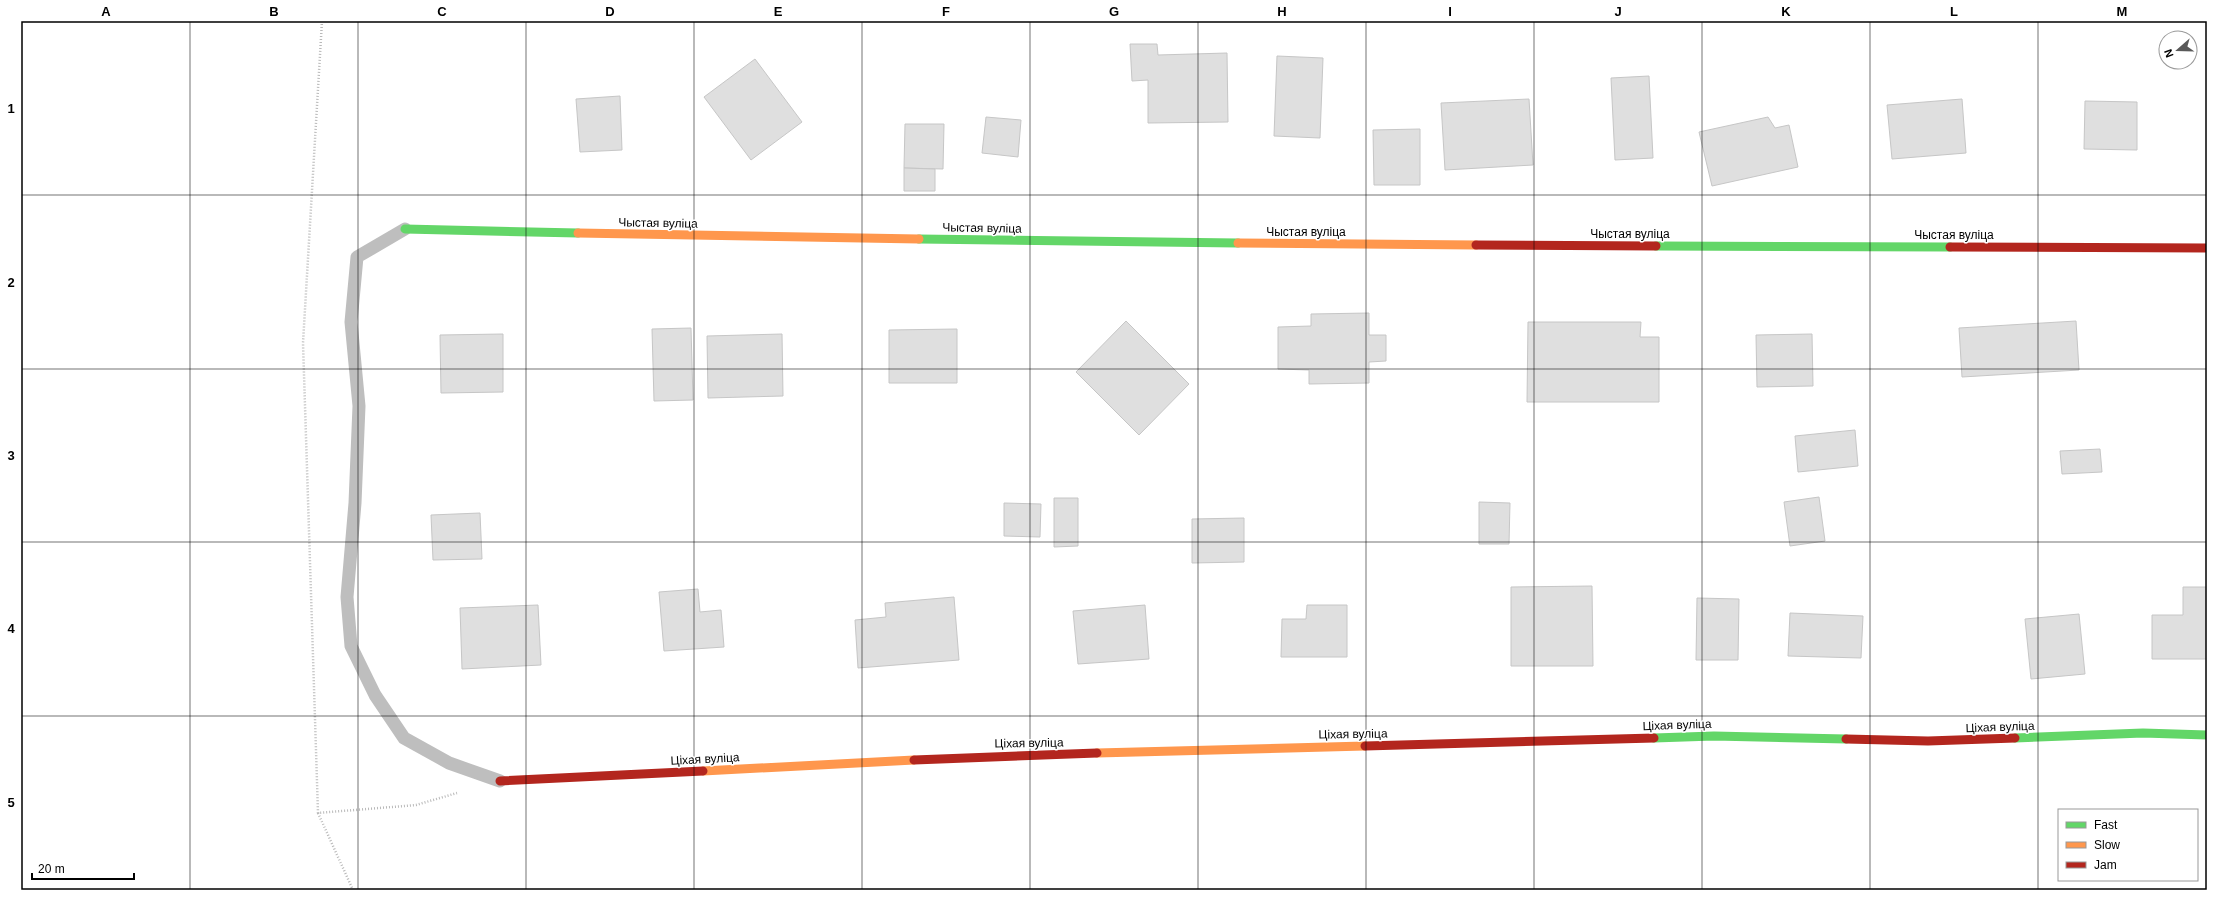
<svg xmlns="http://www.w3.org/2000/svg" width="2228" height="911" font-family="Helvetica,sans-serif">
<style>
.building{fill:#dfdfdf;stroke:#c6c6c6}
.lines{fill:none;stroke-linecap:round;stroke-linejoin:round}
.path{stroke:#b9b9b9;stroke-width:2.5;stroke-dasharray:1 2;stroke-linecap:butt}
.lane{stroke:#bebebe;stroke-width:13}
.fast{stroke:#63d668;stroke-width:9}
.slow{stroke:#ff974d;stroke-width:9}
.jam{stroke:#b3261e;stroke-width:9}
.grid{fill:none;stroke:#000;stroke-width:1;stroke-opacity:0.55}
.labels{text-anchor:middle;stroke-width:3;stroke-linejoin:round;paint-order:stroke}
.street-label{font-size:12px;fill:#000;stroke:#fff}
.neatline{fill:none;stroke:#000;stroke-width:1.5}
.grid-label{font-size:13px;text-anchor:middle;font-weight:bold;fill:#000}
</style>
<rect width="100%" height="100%" fill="#fff"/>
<!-- building -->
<g class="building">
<path d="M1130,44H1157L1158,55L1227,53L1228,122L1148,123V80L1132,81Z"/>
<path d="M1277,56L1323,58L1320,138L1274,136Z"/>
<path d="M755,59L802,122L751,160L704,97Z"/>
<path d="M1649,76L1653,158L1615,160L1611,78Z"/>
<path d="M620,96L622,150L580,152L576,99Z"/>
<path d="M1529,99L1533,165L1445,170L1441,103Z"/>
<path d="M1962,99L1966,153L1892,159L1887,105Z"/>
<path d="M2085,101L2137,102V150L2084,149Z"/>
<path d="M986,117L1021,120L1018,157L982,153Z"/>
<path d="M1768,117L1775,128L1789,125L1798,167L1712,186L1699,132Z"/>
<path d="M905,124H944L943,169L904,168Z"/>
<path d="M1420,129V185H1374L1373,130Z"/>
<path d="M904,168L935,169V191H904Z"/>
<path d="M1369,313V335H1386V361L1369,362V383L1309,384V370L1278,369V327L1311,326V314Z"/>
<path d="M1126,321L1189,384L1139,435L1076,372Z"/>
<path d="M2076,321L2079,370L1962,377L1959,328Z"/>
<path d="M1528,322H1641L1640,337H1659V402H1527Z"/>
<path d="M691,328L693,400L654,401L652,329Z"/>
<path d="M957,329V383H889V330Z"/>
<path d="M503,334V392L441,393L440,335Z"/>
<path d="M782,334L783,396L708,398L707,336Z"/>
<path d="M1812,334L1813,386L1757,387L1756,335Z"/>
<path d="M1855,430L1858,466L1798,472L1795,436Z"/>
<path d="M2100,449L2102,472L2062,474L2060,451Z"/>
<path d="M1819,497L1825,541L1790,546L1784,502Z"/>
<path d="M1054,498H1078V546L1054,547Z"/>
<path d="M1479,502L1510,503L1509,544H1479Z"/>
<path d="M1004,503L1041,504L1040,537L1004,536Z"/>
<path d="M480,513L482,559L433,560L431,515Z"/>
<path d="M1244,518V562L1192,563V519Z"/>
<path d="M1592,586L1593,666H1511V587Z"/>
<path d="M2183,587H2207V659H2152V615H2183Z"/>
<path d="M698,589L700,612L721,610L724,647L664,651L659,592Z"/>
<path d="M954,597L959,660L858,668L855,620L886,617L885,603Z"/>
<path d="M1697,598L1739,599L1738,660H1696Z"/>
<path d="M538,605L541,665L462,669L460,608Z"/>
<path d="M1145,605L1149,659L1078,664L1073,611Z"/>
<path d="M1307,605H1347V657H1281L1282,619H1306Z"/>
<path d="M1790,613L1863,616L1861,658L1788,656Z"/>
<path d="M2079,614L2085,674L2031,679L2025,619Z"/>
</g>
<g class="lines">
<!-- path -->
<g class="path">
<path d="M322,21L303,343L318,813L416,805L457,793"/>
<path d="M318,813L353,890"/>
</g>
<!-- lane -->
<path class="lane" d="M405,229L357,257L351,322L359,406L355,503L347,597L351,646L375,695L404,738L449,763L500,781"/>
<!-- fast -->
<g class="fast">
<path d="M405,229L578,233"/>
<path d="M919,239L1238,243"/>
<path d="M1656,246L1950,247"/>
<path d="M1654,738L1714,736L1846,739"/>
<path d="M2015,738L2143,733L2207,735"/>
</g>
<!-- slow -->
<g class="slow">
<path d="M578,233L919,239"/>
<path d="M1238,243L1476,245"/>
<path d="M1097,753L1365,746"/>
<path d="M703,771L914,760"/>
</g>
<!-- jam -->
<g class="jam">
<path d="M1476,245L1656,246"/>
<path d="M1950,247L2207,248"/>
<path d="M1846,739L1928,741L2015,738"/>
<path d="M1365,746L1654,738"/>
<path d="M914,760L1097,753"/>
<path d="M500,781L703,771"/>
</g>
</g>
<!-- grid -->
<path class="grid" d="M190,21V890M358,21V890M526,21V890M694,21V890M862,21V890M1030,21V890M1198,21V890M1366,21V890M1534,21V890M1702,21V890M1870,21V890M2038,21V890M21,195H2207M21,369H2207M21,542H2207M21,716H2207"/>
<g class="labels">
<!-- street labels -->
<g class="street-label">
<text transform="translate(658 223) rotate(1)" y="4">Чыстая вуліца</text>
<text transform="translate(982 228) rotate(1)" y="4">Чыстая вуліца</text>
<text x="1306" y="236">Чыстая вуліца</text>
<text x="1630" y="238">Чыстая вуліца</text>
<text x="1954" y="239">Чыстая вуліца</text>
<text transform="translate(1677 725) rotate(-2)" y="4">Ціхая вуліца</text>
<text transform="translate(2000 727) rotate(-2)" y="4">Ціхая вуліца</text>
<text transform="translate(1353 734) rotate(-1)" y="4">Ціхая вуліца</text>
<text transform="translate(1029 743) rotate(-1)" y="4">Ціхая вуліца</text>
<text transform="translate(705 759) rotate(-3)" y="4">Ціхая вуліца</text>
</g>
</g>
<!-- border -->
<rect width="2228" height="911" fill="none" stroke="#ffffff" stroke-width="44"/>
<!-- legend -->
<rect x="2058" y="809" width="140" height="72" fill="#ffffff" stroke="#999999"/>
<rect x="2066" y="822" width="20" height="6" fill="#63d668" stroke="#999999"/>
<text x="2094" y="829" font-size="12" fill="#000000">Fast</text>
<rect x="2066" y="842" width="20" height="6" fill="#ff974d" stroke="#999999"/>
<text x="2094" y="849" font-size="12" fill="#000000">Slow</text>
<rect x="2066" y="862" width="20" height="6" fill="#b3261e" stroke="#999999"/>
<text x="2094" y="869" font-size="12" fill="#000000">Jam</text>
<!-- north arrow -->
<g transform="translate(2178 50) rotate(250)"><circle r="19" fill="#ffffff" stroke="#999999"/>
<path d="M0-3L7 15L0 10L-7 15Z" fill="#595959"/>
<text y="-6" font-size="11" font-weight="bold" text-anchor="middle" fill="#000000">N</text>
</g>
<!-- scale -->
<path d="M32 873v6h102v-6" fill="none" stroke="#000000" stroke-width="2"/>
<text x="38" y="873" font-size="12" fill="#000000" stroke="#ffffff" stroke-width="3" paint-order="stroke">20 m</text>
<rect x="22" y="22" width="2184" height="867" class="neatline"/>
<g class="grid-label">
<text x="106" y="16">A</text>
<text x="274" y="16">B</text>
<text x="442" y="16">C</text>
<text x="610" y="16">D</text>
<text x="778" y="16">E</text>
<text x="946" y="16">F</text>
<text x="1114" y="16">G</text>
<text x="1282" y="16">H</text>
<text x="1450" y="16">I</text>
<text x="1618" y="16">J</text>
<text x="1786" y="16">K</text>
<text x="1954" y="16">L</text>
<text x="2122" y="16">M</text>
<text x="11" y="113">1</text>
<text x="11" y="287">2</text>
<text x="11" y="460">3</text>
<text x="11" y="633">4</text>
<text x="11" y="807">5</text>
</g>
</svg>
